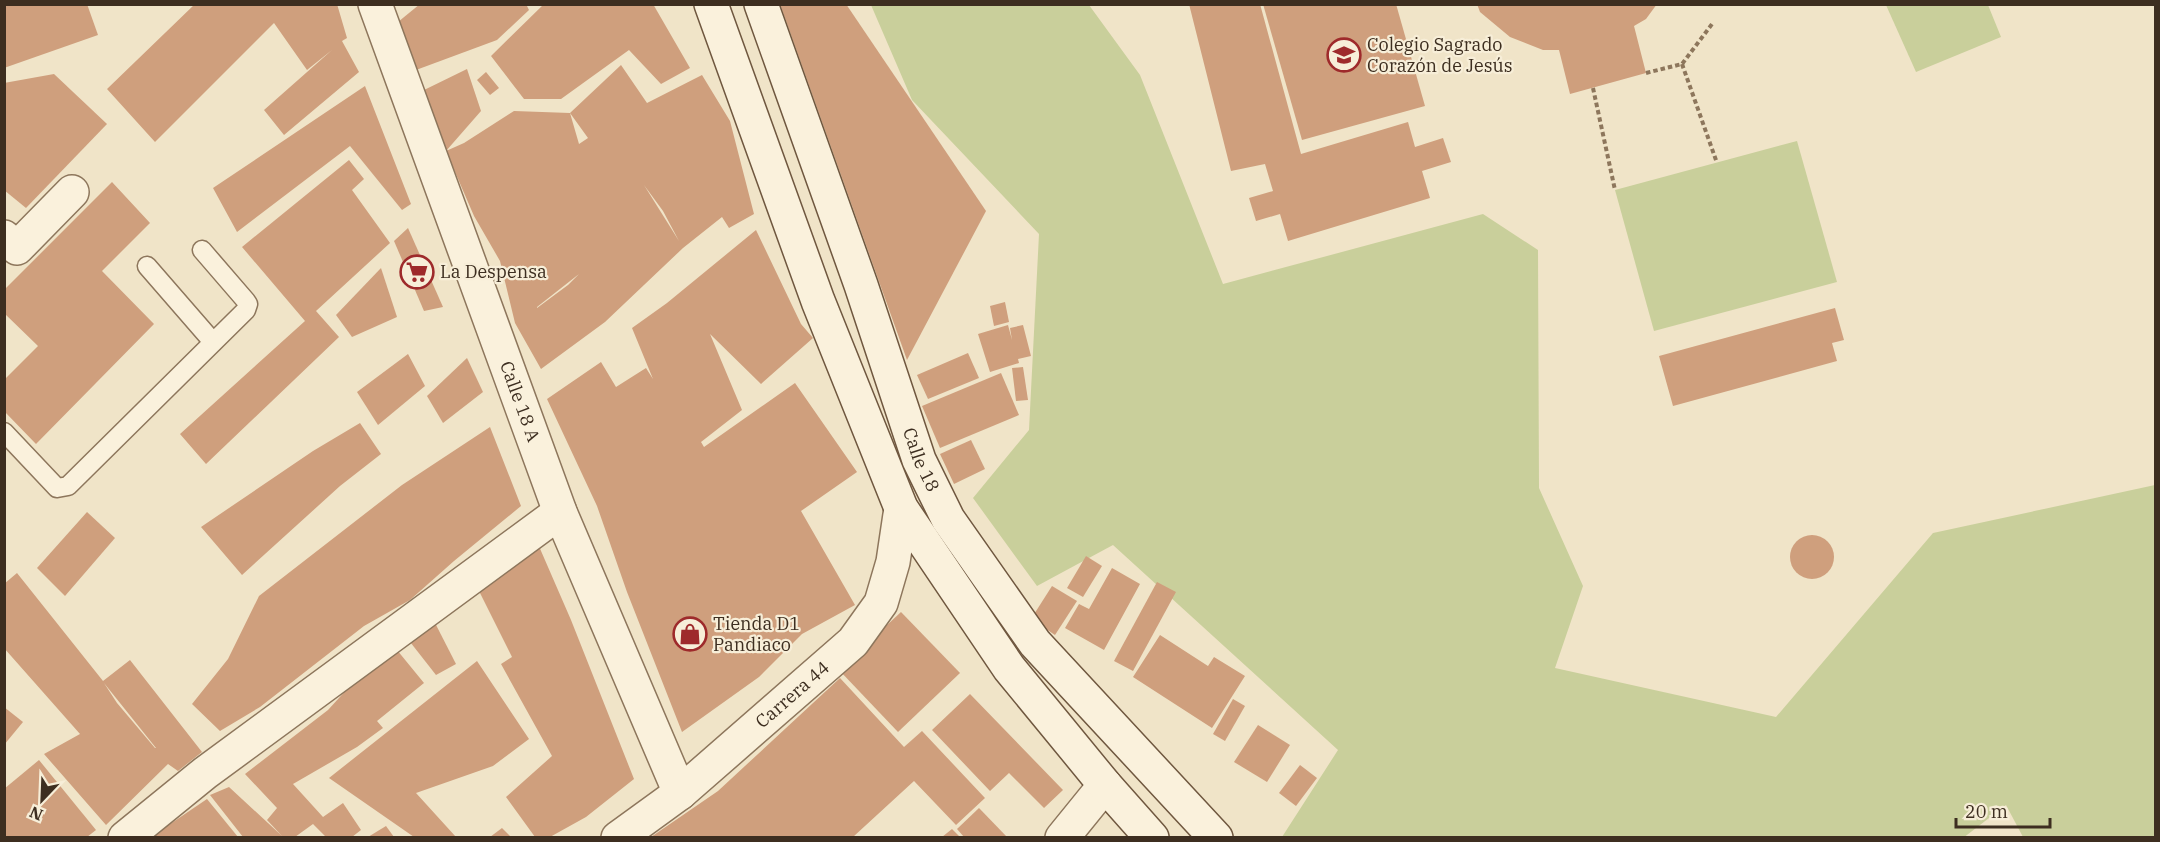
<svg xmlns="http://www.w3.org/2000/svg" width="2160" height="842" font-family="'IBM Plex Serif',serif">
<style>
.green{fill:#c9cf9b}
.building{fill:#cf9f7d;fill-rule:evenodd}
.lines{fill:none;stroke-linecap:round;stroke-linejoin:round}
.service-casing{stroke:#8d765c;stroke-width:21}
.minor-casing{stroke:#8d765c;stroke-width:36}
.secondary-casing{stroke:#6f573f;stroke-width:36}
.path{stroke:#8d765c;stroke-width:4;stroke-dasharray:4.5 3;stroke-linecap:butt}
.service{stroke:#faf1dc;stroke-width:18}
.minor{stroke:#faf1dc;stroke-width:33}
.secondary{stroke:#faf1dc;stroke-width:33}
.labels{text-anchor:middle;stroke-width:4.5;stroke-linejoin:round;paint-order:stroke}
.poi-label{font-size:18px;fill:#3d2e20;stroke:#f7eed8;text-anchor:start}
.street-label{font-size:18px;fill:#3d2e20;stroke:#f7eed8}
</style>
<rect width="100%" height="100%" fill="#f0e4c8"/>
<!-- green -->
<g class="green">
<path d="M871,5H1089L1140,75L1223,284L1483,214L1538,250L1539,488L1583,586L1555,668L1776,717L1933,533L2155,485V837H2023L2006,805L1963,838L1282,837L1338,750L1113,545L1037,586L973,498L1029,430L1039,234L912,100Z"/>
<path d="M1886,5H1988L2001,37L1916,72Z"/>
<path d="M1797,141L1837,282L1654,331L1615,190Z"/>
</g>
<!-- building -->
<g class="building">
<path d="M4,4H87L98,35L4,68Z"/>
<path d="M195,4H337L347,38L342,41L359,72L284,135L264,110L332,50L307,70L274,23L155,142L107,89Z"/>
<path d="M420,4H526L529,10L497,40L416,70L398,22Z"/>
<path d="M544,4H653L690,68L661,84L629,50L561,99H524L491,56Z"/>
<path d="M780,4H846L986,211L907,360Z"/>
<path d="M1189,4H1260L1301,154L1408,122L1415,147L1443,138L1451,162L1422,171L1430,198L1288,241L1280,214L1256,221L1249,198L1273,191L1265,164L1231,171Z"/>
<path d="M1263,4H1396L1425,106L1302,140Z"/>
<path d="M1477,4H1657L1646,19L1634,26L1646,73L1570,94L1559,50H1543L1510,37L1480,12Z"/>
<path d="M621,65L647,103L702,75L730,121L754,214L729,228L722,217L683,248L605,322L541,369L515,323L500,261L474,216L446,151L422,91L467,69L481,111L446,151L464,143L514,111L570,113L579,144L588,138L570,113ZM644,185L663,211L679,241ZM579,274L568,285L537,308V307Z"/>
<path d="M486,72L499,88L490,95L477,80Z"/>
<path d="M54,74L107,124L26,208L4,190V83Z"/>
<path d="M365,86L411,204L402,210L350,146L237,232L213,188Z"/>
<path d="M349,160L364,179L352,190L390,243L316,311L339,337L206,464L180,434L305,321L242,247Z"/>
<path d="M112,182L150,223L102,271L154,324L36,444L4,411V380L38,346L4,313V290Z"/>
<path d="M408,228L443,307L424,311L394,241Z"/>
<path d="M756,230L801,324L813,338L761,384L710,334L742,410L701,442L704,447L795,383L857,472L801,511L855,605L802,634L759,677L682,732L627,592L597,506L547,399L601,362L616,387L646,368L653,379L632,328L667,303Z"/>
<path d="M381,268L397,317L352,337L336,315Z"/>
<path d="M1005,302L1009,322L994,326L990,306Z"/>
<path d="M1835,308L1844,340L1832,343L1837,361L1673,406L1659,356Z"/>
<path d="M1008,325L1012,340L1010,328L1023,325L1031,356L1018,359L1019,363L990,372L978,334Z"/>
<path d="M968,353L979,378L928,399L917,375Z"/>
<path d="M408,354L425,386L378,425L357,392Z"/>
<path d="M467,358L483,392L443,423L427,396Z"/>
<path d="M1023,367L1028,400L1016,401L1012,368Z"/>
<path d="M1001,373L1019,415L940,448L922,406Z"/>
<path d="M360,423L381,454L340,486L242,575L201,527L313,451Z"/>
<path d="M490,427L521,506L454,561L410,600L364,626L260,707L220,731L192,704L228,659L259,596L402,485Z"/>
<path d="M971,440L985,469L954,484L940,454Z"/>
<path d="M87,512L115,538L65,596L37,568Z"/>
<circle cx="1812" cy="557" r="22"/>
<path d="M538,544L571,620L634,779L586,817L550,837H535L506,797L552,756L501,664L512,657L476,585Z"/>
<path d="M1086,556L1102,566L1083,597L1067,588Z"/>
<path d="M1112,568L1140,584L1104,650L1065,628L1079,604L1089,609Z"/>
<path d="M17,573L103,681L130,660L202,752L178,771L168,764L106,825L44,754L80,734L4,648V584ZM104,683L156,748H155L117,703Z"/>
<path d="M1157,582L1176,592L1133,671L1114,661Z"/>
<path d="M1052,586L1077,601L1055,635L1031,619Z"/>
<path d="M901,612L960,673L898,732L839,670Z"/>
<path d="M434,621L456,664L436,675L407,638Z"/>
<path d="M1160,635L1208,666L1214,657L1245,676L1212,728L1133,677Z"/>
<path d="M397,650L424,683L377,721L383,728L357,747L293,784L323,817L343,803L361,830L352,837H326L313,824L295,837H243L210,795L229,787L282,836L267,820L277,808L245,774L328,710L349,687Z"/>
<path d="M477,661L529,739L493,766L416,793L456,837H414L329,778Z"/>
<path d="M840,678L904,747L922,731L985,798L956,825L914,781L853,837H651L718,791Z"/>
<path d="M970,694L1063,790L1044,808L1009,773L990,791L932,730Z"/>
<path d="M1233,699L1245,706L1225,741L1213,734Z"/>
<path d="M4,707L23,722L4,745Z"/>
<path d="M1258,725L1290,745L1267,782L1234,762Z"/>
<path d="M39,760L96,830L87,837H4V789Z"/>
<path d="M1300,765L1317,778L1296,806L1279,793Z"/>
<path d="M207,799L238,837H151Z"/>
<path d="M979,808L1007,837H964L957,829Z"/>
<path d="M386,826L394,837H368Z"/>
<path d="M502,828L511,837H490Z"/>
<path d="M952,829L960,837H942Z"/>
</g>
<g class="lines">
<defs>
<g id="service">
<path d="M147,266L213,342"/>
<path d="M4,432L57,488L68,486L246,310L248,304L246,301L202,250"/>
</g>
<g id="minor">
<path id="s1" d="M375,4L560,512L680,793"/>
<path d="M4,237L17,248L72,192"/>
<path d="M125,838L205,773L560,512"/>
<path id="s2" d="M618,838L680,793L853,642L881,603L893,562L901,508"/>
<path d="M1062,838L1105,785"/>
</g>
<g id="secondary">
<path d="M711,4L818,301L901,508L1009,668L1105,785L1152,838"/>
<path id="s3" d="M761,4L861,285L919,460L948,519L1035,643L1216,838"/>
</g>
</defs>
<!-- service casing -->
<use href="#service" class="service-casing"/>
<!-- minor casing -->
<use href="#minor" class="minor-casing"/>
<!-- secondary casing -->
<use href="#secondary" class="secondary-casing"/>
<!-- path -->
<g class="path">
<path d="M1682,64L1717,163"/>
<path d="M1646,73L1682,64L1712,24"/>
<path d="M1593,88L1615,190"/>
</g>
<!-- service -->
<use href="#service" class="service"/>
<!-- minor -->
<use href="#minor" class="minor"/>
<!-- secondary -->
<use href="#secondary" class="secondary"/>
</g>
<!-- icons -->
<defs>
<symbol id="school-ring" viewBox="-11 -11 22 22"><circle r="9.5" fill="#f7eed8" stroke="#9e2a2b" stroke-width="1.5"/><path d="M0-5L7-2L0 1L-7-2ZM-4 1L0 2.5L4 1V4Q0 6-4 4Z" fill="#9e2a2b"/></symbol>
<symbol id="supermarket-ring" viewBox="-11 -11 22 22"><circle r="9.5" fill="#f7eed8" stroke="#9e2a2b" stroke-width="1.5"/><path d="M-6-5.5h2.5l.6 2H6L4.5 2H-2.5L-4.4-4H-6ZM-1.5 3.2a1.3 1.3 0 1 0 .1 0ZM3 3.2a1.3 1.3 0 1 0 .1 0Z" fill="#9e2a2b"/></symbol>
<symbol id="shop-ring" viewBox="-11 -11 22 22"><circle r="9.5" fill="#f7eed8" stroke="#9e2a2b" stroke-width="1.5"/><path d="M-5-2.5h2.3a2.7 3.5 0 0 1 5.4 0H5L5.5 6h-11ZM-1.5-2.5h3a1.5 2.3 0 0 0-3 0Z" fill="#9e2a2b"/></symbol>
</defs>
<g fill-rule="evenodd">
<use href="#school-ring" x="1325" y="36" width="38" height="38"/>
<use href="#supermarket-ring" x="398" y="253" width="38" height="38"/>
<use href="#shop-ring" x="671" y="615" width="38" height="38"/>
</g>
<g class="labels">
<!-- poi labels -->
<g class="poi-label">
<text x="1367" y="51">Colegio Sagrado<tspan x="1367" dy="21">Corazón de Jesús</tspan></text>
<text x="440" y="278">La Despensa</text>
<text x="713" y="630">Tienda D1<tspan x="713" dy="21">Pandiaco</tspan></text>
</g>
<!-- street labels -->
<g class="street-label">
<text dy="6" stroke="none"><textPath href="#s1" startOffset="423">Calle 18 A</textPath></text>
<text dy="6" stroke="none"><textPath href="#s3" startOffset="483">Calle 18</textPath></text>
<text dy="6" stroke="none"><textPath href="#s2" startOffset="226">Carrera 44</textPath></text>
</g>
</g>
<!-- border -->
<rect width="2160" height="842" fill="none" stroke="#3d2e20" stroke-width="12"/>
<!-- north arrow -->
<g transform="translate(42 800) rotate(203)" stroke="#f7eed8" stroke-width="4.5" paint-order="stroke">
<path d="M0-4.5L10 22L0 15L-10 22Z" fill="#3d2e20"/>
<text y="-9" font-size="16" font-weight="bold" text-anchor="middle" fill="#3d2e20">N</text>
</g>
<!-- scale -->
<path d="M1956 818v9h94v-9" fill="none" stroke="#3d2e20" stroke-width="3"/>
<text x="1965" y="818" font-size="18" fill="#3d2e20" stroke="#f7eed8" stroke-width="4.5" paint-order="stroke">20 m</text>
</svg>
